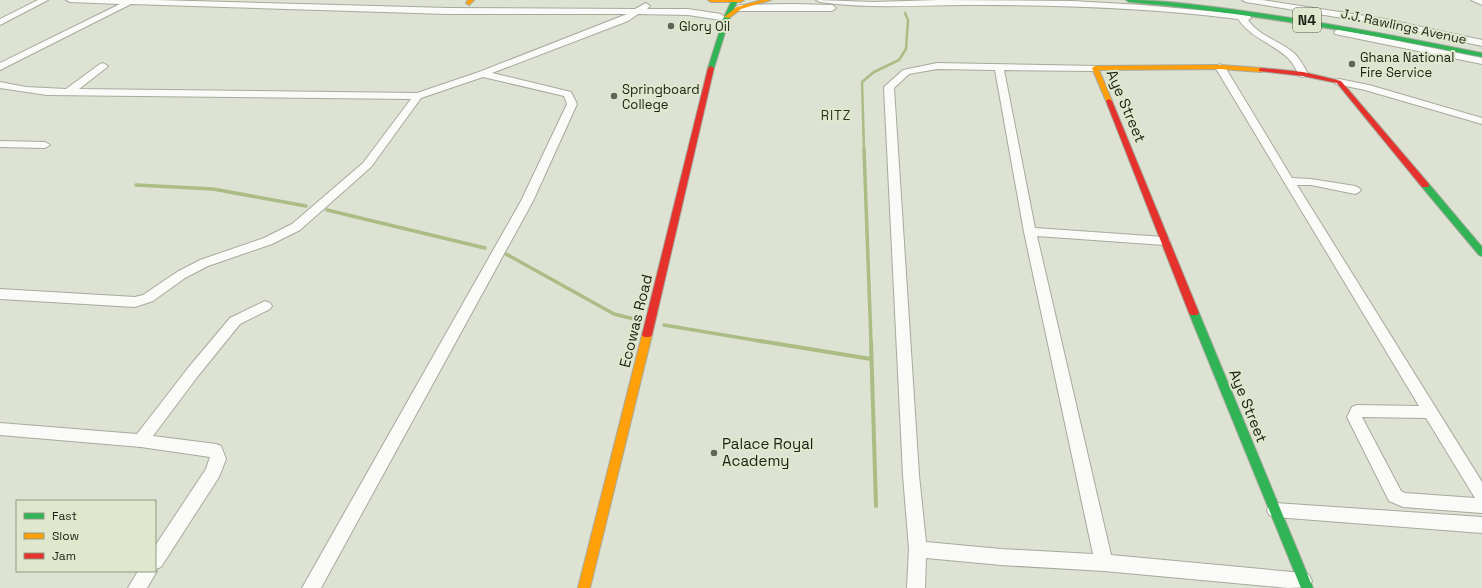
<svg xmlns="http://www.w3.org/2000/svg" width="1482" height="588" font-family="'Space Grotesk',sans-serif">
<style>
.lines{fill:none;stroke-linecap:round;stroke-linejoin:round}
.stream-far2{stroke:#acbc85;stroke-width:2.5}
.stream-far1{stroke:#acbc85;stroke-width:3.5}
.stream{stroke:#acbc85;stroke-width:4}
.street-casing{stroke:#a6aa9d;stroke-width:2}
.fast-casing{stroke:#a6aa9d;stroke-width:2}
.slow-casing{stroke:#a6aa9d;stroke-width:2}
.jam-casing{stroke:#a6aa9d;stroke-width:2}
.street{fill:#fafbf8;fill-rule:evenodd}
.fast{fill:#30b455;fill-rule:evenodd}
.slow{fill:#ff9f0a;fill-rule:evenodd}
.jam{fill:#e5322d;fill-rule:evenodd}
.poi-dot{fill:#606357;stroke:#dfe8cc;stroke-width:1.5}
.labels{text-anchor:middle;stroke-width:4;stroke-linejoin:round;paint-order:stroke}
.far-poi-label{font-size:13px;fill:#1c1f15;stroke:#dfe8cc;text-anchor:start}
.far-street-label{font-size:13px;fill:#1c1f15;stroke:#dfe8cc}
.far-neighbourhood-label{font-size:13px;letter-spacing:1px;fill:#2d331c;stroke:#dfe8cc}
.shield{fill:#dfe8cc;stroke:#565b4c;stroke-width:1}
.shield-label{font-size:14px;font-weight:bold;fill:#1c1f15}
.street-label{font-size:15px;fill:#1c1f15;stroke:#dfe8cc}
.poi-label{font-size:15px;fill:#1c1f15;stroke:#dfe8cc;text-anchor:start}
</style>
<rect width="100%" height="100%" fill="#dde2d2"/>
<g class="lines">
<!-- stream-far2 -->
<path class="stream-far2" d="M864,150L862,82L874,72L899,60L906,49L908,20L905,13"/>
<!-- stream-far1 -->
<g class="stream-far1">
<path d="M864,149L871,342"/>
<path d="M136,185L213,189L306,206"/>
<path d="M327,210L485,248"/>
<path d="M506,254L614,314L638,320"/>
<path d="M664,325L766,342"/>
</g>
<!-- stream -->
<g class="stream">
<path d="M760,341L871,359"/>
<path d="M871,341L876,506"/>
</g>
<defs>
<g id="street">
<path d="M38,0H48L0,25V19Z"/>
<path d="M66,0H156L448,8L635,9L646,3L650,6L647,9H688L721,14L725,17L721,20L688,15L638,14L628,21L492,73L571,92L577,104L533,201L321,588H302L521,201L567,104L564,96L483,77L421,98L371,167L300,230L272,244L208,266L185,278L153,301L135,307L0,299V289L135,297L143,295L177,272L200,260L264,238L292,224L363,163L411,99L47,95L0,88V82L26,87L66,89L100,64L103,63L108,66L106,68L79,89L417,93L479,72L627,14H448L131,4L0,70V63L120,4L70,2Z"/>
<path d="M816,0L874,2L939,0L1072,1L1142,5L1241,14L1250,16L1251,18L1248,20C1259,36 1280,41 1294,53C1300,59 1304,66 1308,74L1303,77L1300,76C1296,70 1293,63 1288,58C1272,43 1251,38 1238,19C1152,8 1065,5 978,5C925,4 873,10 820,2Z"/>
<path d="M1242,0H1262L1385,19L1482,40V46L1385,25L1246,2Z"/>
<path d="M1471,0H1482V5Z"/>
<path d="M792,4L832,5L836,8L832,11H739L735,8L739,5Z"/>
<path d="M1338,29L1482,58V64L1335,34L1334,32Z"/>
<path d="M937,63L1098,66L1100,68L1095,71L1004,70L1035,228L1164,237L1168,238L1170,241L1168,244L1164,245L1037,236L1111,555L1303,573L1309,575L1312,581L1309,587L1288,588L1104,571L1001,565L926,558L925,588H907L909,549L903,475L884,87L903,70ZM937,69L995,70L1024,232L1093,554L1001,549L926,542L919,475L894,88L909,74Z"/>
<path d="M1220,64L1225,67L1292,178L1311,179L1355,186L1359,188L1361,190L1359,192L1355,194L1311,185H1297L1482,482V513L1403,507L1389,501L1347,417L1352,407L1357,405L1419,406L1215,67ZM1362,417L1426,418L1475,498L1405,493L1401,491Z"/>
<path d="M1339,79L1369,85L1482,118V124L1365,90L1336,84L1334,82L1336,80Z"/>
<path d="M0,141L45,142L50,145L45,148L0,147Z"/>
<path d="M265,301L270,303L272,306L270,309L240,324L198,376L153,436L216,444L221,446L226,459L219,477L161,567L156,569L157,571L147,588H128L138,571H155V546L206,469L210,457L141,447L0,435V423L137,434L188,368L230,318Z"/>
<path d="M1275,503L1482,517V533L1275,517L1269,515L1267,510L1269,505Z"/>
</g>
<g id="fast">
<path d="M732,0H738L730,17L714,68L709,69L708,68L724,17Z"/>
<path d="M1126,0C1165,0 1205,6 1244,11C1324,22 1403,37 1482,53V57C1365,33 1248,13 1129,2Z"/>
<path d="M1422,183H1428L1482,247V256L1479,255L1422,187L1421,185Z"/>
<path d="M1194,310L1199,313L1313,588H1301L1189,313Z"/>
</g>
<g id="slow">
<path d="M468,0H474L469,5L466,3Z"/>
<path d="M708,0H744L741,2H711Z"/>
<path d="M762,0H771L741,9L729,18L724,17L737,7Z"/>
<path d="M1220,65L1261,68L1264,70L1261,72L1220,69L1099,70L1112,101L1109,103L1106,101L1092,68L1095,66Z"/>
<path d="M647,331L650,333L652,335L590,588H578L642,335L644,333Z"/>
</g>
<g id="jam">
<path d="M711,66L714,68L652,335L650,337H644L642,335L708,68Z"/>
<path d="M1261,68L1303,72L1341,81L1428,183L1429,185L1428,187H1422L1337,83L1303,76L1259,71V69Z"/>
<path d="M1109,99L1112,101L1199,313L1197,315H1191L1189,313L1106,101Z"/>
</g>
</defs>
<!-- street casing -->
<use href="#street" class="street-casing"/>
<!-- fast casing -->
<use href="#fast" class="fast-casing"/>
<!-- slow casing -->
<use href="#slow" class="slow-casing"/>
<!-- jam casing -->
<use href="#jam" class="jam-casing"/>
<!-- street -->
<use href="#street" class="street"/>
<!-- fast -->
<use href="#fast" class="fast"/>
<!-- slow -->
<use href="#slow" class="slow"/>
<!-- jam -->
<use href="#jam" class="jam"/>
</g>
<!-- markers -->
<g class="poi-dot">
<circle cx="671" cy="26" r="4"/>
<circle cx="1352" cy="64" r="4"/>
<circle cx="614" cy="96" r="4"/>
<circle cx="714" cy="453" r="4"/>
</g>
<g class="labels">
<!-- far-poi labels -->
<g class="far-poi-label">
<text x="679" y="31">Glory Oil</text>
<text x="1360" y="62">Ghana National<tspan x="1360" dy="15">Fire Service</tspan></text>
<text x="622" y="94">Springboard<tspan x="622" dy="15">College</tspan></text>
</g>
<!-- far-street labels -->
<g class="far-street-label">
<text transform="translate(1404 26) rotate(12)" y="5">J.J. Rawlings Avenue</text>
</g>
<!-- far-neighbourhood labels -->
<g class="far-neighbourhood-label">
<text x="836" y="120">RITZ</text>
</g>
<!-- shield labels -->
<rect class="shield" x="1293" y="8" width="28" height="24" rx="3"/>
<g class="shield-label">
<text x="1307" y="25">N4</text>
</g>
<!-- street labels -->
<g class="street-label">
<text transform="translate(1126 106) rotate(67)" y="5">Aye Street</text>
<text transform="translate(636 321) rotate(-76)" y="5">Ecowas Road</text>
<text transform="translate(1248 406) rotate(68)" y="5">Aye Street</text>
</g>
<!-- poi labels -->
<g class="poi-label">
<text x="722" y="449">Palace Royal<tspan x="722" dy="17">Academy</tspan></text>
</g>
</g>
<!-- legend -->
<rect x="16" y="500" width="140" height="72" fill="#dfe8cc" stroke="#919883"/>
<rect x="24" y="513" width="20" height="6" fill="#30b455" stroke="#919883"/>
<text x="52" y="520" font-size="12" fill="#1c1f15">Fast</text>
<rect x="24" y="533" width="20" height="6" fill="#ff9f0a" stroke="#919883"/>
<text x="52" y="540" font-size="12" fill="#1c1f15">Slow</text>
<rect x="24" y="553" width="20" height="6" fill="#e5322d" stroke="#919883"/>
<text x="52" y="560" font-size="12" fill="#1c1f15">Jam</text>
</svg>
